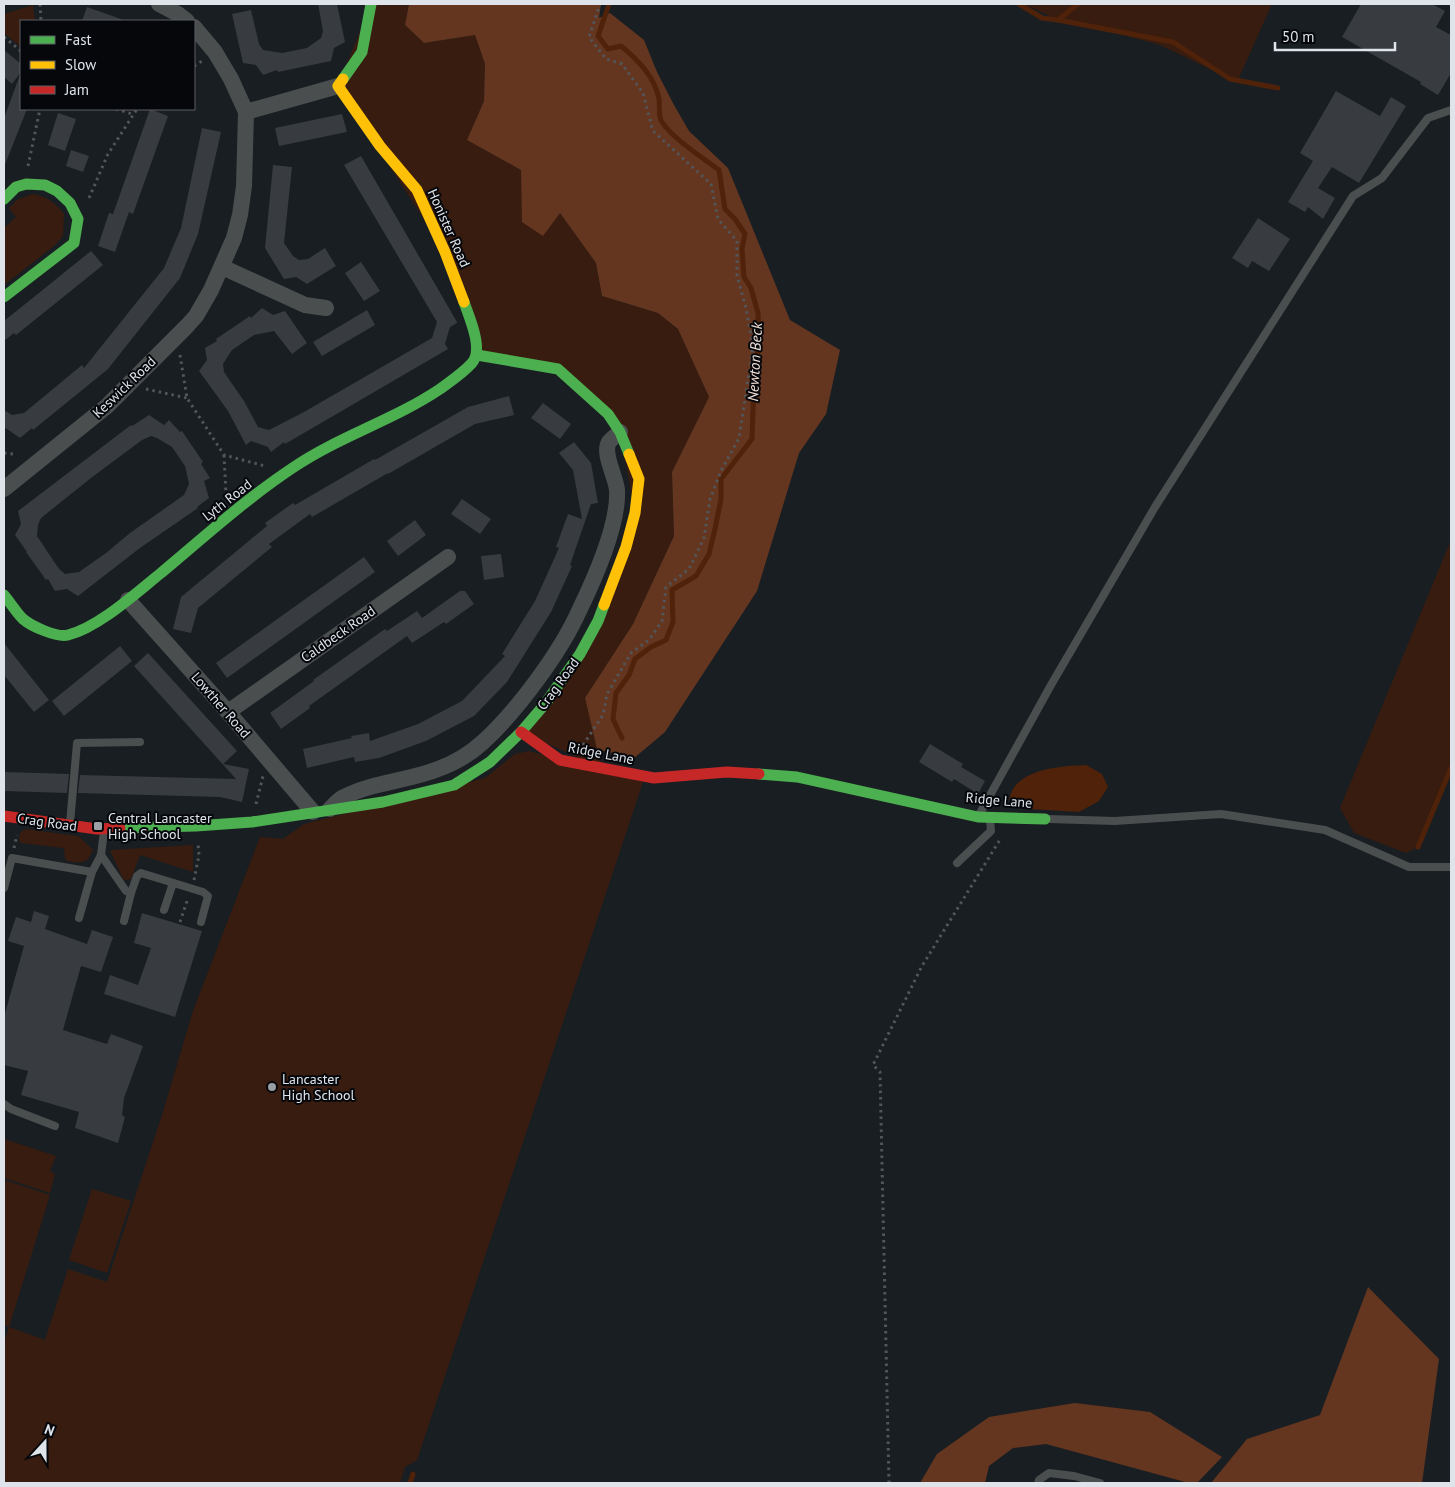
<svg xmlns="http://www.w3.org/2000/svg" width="1455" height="1487" font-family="'PT Sans',sans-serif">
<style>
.green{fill:#381c0f}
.forest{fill:#643620}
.water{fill:#502209}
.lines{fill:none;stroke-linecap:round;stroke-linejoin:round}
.stream{stroke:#502209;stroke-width:5}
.building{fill:#383b3f;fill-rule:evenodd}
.path{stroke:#535558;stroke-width:3;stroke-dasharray:2.5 4;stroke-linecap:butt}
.lane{stroke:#4b4e4f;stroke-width:8}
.street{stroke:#4b4e4f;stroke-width:16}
.fast{stroke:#4caf50;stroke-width:11}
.slow{stroke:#ffc107;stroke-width:11}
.jam{stroke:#c62828;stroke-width:11}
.poi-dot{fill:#999fa4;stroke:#05070b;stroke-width:2}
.labels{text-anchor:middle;stroke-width:4;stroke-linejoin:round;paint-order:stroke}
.street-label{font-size:14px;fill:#dee4ea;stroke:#05070b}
.poi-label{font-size:14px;fill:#dee4ea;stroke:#05070b;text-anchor:start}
.water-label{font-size:15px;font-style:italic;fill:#f2e0d8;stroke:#05070b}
</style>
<rect width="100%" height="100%" fill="#191e22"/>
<!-- green -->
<g class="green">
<path d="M371,4H409L405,25L424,43L475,35L485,64L484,101L467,140L521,170L560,213L596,263L602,296L658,313L678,329L709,397L672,472L674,536L633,624L585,698L602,768L521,732L580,654L635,513L620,432L558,369L477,355L445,252L338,86Z"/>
<path d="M1024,4H1272L1237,82L1160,45L1079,23L1058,20Z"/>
<path d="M33,5L35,21H21V47L4,33V14Z"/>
<path d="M32,194C47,196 55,203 64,214L63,236L54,246L4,285V228L16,217L9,208L17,200Z"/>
<path d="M1451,540V768L1418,847L1406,853L1354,833L1340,808Z"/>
<path d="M529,751L643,782L417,1460L405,1467L400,1483H4V1342L9,1327L4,1325V1180L50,1195L9,1327L45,1340L68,1269L107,1282L162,1115L193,1011L260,837L283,839L304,824L485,778L515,754Z"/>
<path d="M25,829L78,836L93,850C86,865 82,863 67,861L65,858L64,848L21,843L19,840L20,833Z"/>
<path d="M193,845V872L140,855L131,879L127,880L123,879L110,850Z"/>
<path d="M4,1139L56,1156L50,1171L55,1174L50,1193L4,1178Z"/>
<path d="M92,1189L131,1201L107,1273L69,1260Z"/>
</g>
<!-- forest -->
<g class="forest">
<path d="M409,4H601L599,18L610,13L644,40L657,72L674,105L689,131L728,168L790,320L840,350L826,414L799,453L757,591L665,732L633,759L597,749L585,698L633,624L674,536L672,472L709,397L678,329L658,313L602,296L596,263L560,213L543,236L522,222L521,170L467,140L484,101L485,64L475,35L424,43L405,25Z"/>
<path d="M1368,1287L1439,1359L1422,1483H1211L1247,1439L1320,1415Z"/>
<path d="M1075,1403L1150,1412L1222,1457L1197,1483H1189L1046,1444L1013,1448L989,1466L985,1483H920L937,1454L989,1417Z"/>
</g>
<!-- water -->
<path class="water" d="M1086,765L1102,774L1108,787L1099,801L1079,812L1030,809L1009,800C1010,797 1011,792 1013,789C1026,768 1064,766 1086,765Z"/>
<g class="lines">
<!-- stream -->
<g class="stream">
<path d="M609,4L598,36L608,49L621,46C638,60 655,77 659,99C660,106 658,117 662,122C672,138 703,158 719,170L725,209L735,219L745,234L742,249L744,277L751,288L758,313L759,341L754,382L752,439L721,479V499L715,529L709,554L696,576L672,590L673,622L666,640L651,647L635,659L629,675L616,693L613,719L622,738"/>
<path d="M1019,4L1042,18L1058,20L1078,4"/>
<path d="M1058,20L1173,42L1230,79L1278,88"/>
<path d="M1418,847L1451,768"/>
<path d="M410,1483L413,1474"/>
</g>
</g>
<!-- building -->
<g class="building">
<path d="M318,4H337L345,42L334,48L331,61L278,72L277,70L263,75L256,65L243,63L232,14L251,10L259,44L263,50L282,53L307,48L321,38L323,31Z"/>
<path d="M1361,4H1432L1445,11L1436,27L1451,35V73L1438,95L1420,84L1421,82L1342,37Z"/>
<path d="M87,7L121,19V21H82Z"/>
<path d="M4,50L21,64V72L12,84L4,77Z"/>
<path d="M20,75L21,109H27L4,167V118Z"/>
<path d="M1336,91L1380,116L1391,97L1406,106L1359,183L1332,167L1318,188L1335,198L1323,219L1308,207L1305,212L1288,202L1313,161L1300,153Z"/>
<path d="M150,109L168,116L133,214L129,212L115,252L98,246L109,213L113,214Z"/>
<path d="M58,113L76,119L65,151L48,145Z"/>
<path d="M342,114L347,132L279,146L275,128Z"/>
<path d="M202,128L221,132L198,234L180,278L108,369L33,430L32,428L20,438L4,427V410L12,415L24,413L82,365L84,368L164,268L181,228Z"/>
<path d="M71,150L89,156L83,172L66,166Z"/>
<path d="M361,156L457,322V323L450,327L445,344L448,349L285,444L284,442L271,452L268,447L251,441L246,445L228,411L199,371L207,360L205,348L217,341L216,339L250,316L251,318L262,308L273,315L285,311L307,343L292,354L274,331L254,335L232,350L223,364L224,372L244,401L258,427L269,430L304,412L432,338L437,322L344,165Z"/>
<path d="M273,165L292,167L284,243L293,256L299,260L308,259L325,248L336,266L307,284L296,277L284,279L265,248Z"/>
<path d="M1258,218L1290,239L1269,271L1252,261L1248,268L1232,258Z"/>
<path d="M91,251L103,265L16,335L14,333L4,341V321Z"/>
<path d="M361,262L380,291L364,301L345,273Z"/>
<path d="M367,310L375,325L322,356L313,342Z"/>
<path d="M509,396L514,415L475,424L388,474V473L312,517L310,514L269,544L272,547L198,608L191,633L173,629L181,597L267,526L265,523L293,503L295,505L374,459L375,460L468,407Z"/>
<path d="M543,403L571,424L560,439L531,418Z"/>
<path d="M149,415L164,425L169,420L180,432L182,431L203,462L201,464L210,478L204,481L209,498L197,507L198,508L140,548L78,596L67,589L55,591L48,579L46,580L26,552H27L15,535L21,524L18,511L131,425L132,426ZM151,436L157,438L172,447L185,466L189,484L184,495L130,533L106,553L79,572L65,574L59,569L37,536L38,525L41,518L91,478L142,440Z"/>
<path d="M574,442L591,463L598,503L591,504L570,565L572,566L551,612L507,682L474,716L426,741L379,758L355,762L354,757L307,768L303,749L352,738L351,736L369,733L370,741L418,724L462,701L505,656L502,654L535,601L559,548L556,547L568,514L582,519L573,470L559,453Z"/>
<path d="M462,499L491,519L480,534L451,514Z"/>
<path d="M415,520L426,535L398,556L387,541Z"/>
<path d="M501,554L504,577L484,580L481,556Z"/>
<path d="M364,557L375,572L227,678L216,663Z"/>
<path d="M460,591H465L474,604L446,624L444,622L412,643L407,636L309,706L310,708L281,729L270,713L314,681L313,680L385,629L387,631L417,611L422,618Z"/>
<path d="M4,643L49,700L34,712L4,675Z"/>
<path d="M120,646L132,661L64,716L52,701Z"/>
<path d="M148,653L237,751L223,764L249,769L242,802L220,797L78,793L80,775L236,779L134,666Z"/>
<path d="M930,744L963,764L961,767L985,781L978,794L954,779L952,782L919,762Z"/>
<path d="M4,772L69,774L67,793L4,791Z"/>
<path d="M34,911L49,916L45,929L87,944L92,930L113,937L101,972L81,966L63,1030L107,1044L111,1034L143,1046L124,1098L122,1115L125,1117L118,1143L75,1128L79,1112L21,1095L28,1071L4,1065V1017L24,946L8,941L16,917L31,922Z"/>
<path d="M142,913L202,931L175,1017L104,994L110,975L138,985L151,948L134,943Z"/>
</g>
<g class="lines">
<!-- path -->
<g class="path">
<path d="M40,4L41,21"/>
<path d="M4,37L21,51"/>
<path d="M194,66L202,61"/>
<path d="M116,109L132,114"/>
<path d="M28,166L40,109"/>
<path d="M89,198L108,154L137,109"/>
<path d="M180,355L187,398L224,455L265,466"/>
<path d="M146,389L187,398"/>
<path d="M4,453L14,454"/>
<path d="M224,455L226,494"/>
<path d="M583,745L603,715L607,694L631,653L649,640L662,621L666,587L689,569L704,538L710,499L721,471L739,438L753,347L746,308L737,276V241L718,219L711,184L653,131L643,93L622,64L606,59L589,37L600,4"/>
<path d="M256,804L263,776"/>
<path d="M14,848L17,835"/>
<path d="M194,880L199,855L198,844"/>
<path d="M180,922L188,898"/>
<path d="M889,1483L880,1072L873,1065L922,966L1001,838"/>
</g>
<!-- lane -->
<g class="lane">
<path d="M979,815L1051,685L1155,507L1353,196L1382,178L1428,118L1451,110"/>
<path d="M1048,819L1115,821L1221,814L1325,830L1409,867H1451"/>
<path d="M70,823L77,743L140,742"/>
<path d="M101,855L126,891L131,893L137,876L141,873L203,892L208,896L201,922"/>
<path d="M957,863L991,831L990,819"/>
<path d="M4,888L12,858L92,872L101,855L104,831"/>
<path d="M164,910L173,883"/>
<path d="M79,918L92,872"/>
<path d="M124,921L131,893"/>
<path d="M4,1104L11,1109L55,1126"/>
<path d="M1038,1483L1039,1480L1049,1473L1074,1476L1100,1483"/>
</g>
<!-- street -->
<g class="street">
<path d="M159,4L178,14L187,21"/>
<path d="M246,112L338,86"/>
<path d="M222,267L305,305L326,308"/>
<path d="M4,489L107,406L187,326L196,316L211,290L234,238L240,215L244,186L246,112L231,79L215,52L194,27"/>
<path d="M128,600L228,712L313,812"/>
<path d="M228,712L448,557"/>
<path d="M330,809C334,805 339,799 344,797C373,782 408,781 438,769C455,763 470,754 483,742C517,711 560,653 579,611C594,580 619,524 617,490C616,477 602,453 609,442C611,439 617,435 620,432"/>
</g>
<!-- fast -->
<g class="fast">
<path d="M343,79L362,52L371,4"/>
<path d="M4,199L16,187L26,184L45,185L57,191L70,203L78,219L74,243L4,297"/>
<path d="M477,355L558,369L608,414L620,432L629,454"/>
<path d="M4,595C10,602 16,612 23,619C31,626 57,638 68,635C99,627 136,593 161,573C204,537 247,498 294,467C340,436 394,420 440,389C451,381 463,373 472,363C484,349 469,317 464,302"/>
<path d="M759,774L797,777L978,817L1045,819"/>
<path d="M120,828L196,826L252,822L383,802L454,785L490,762L521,732L545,704L580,654L598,621L604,605"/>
</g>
<!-- slow -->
<g class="slow">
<path d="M343,79L338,86L380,146L417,190L445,252L464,302"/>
<path d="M604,605L626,547L635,513L639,479L629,454"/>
</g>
<!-- jam -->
<g class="jam">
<path d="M521,732L560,760L654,778L727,772L759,774"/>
<path d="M4,816L97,829L120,828"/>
</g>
</g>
<!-- markers -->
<g class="poi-dot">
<rect x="93" y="821" width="10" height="10" rx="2.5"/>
<circle cx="272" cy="1087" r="5"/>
</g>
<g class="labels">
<!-- street labels -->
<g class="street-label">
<text transform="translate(449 228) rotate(66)" y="5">Honister Road</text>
<text transform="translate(124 387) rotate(-44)" y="5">Keswick Road</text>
<text transform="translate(227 500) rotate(-38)" y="5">Lyth Road</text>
<text transform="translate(338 634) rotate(-35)" y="5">Caldbeck Road</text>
<text transform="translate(558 684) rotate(-54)" y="5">Crag Road</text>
<text transform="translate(221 705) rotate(49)" y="5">Lowther Road</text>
<text transform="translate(601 753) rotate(11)" y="5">Ridge Lane</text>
<text transform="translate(999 800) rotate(5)" y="5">Ridge Lane</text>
<text transform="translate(47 822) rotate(8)" y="5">Crag Road</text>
</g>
<!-- poi labels -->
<g class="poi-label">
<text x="108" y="823">Central Lancaster<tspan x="108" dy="16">High School</tspan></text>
<text x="282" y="1084">Lancaster<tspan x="282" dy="16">High School</tspan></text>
</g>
<!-- water labels -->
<g class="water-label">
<text transform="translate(755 362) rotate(-87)" y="5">Newton Beck</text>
</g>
</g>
<!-- border -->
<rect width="1455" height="1487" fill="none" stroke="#dee4ea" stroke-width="10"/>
<!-- legend -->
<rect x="20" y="20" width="175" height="90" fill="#05070b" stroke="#5c5f64"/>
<rect x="30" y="36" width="25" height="8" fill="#4caf50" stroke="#5c5f64"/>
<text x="65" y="45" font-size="15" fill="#dee4ea">Fast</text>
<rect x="30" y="61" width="25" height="8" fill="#ffc107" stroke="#5c5f64"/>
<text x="65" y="70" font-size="15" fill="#dee4ea">Slow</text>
<rect x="30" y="86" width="25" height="8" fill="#c62828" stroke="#5c5f64"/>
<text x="65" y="95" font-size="15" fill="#dee4ea">Jam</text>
<!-- north arrow -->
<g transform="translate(45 1442) rotate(21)" stroke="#05070b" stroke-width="4" paint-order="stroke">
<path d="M0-4L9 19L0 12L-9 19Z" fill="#dee4ea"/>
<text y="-8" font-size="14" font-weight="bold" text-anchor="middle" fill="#dee4ea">N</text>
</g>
<!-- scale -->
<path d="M1275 42v8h120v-8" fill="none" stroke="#dee4ea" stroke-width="2.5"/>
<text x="1282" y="42" font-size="15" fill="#dee4ea" stroke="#05070b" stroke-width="4" paint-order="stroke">50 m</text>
</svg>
